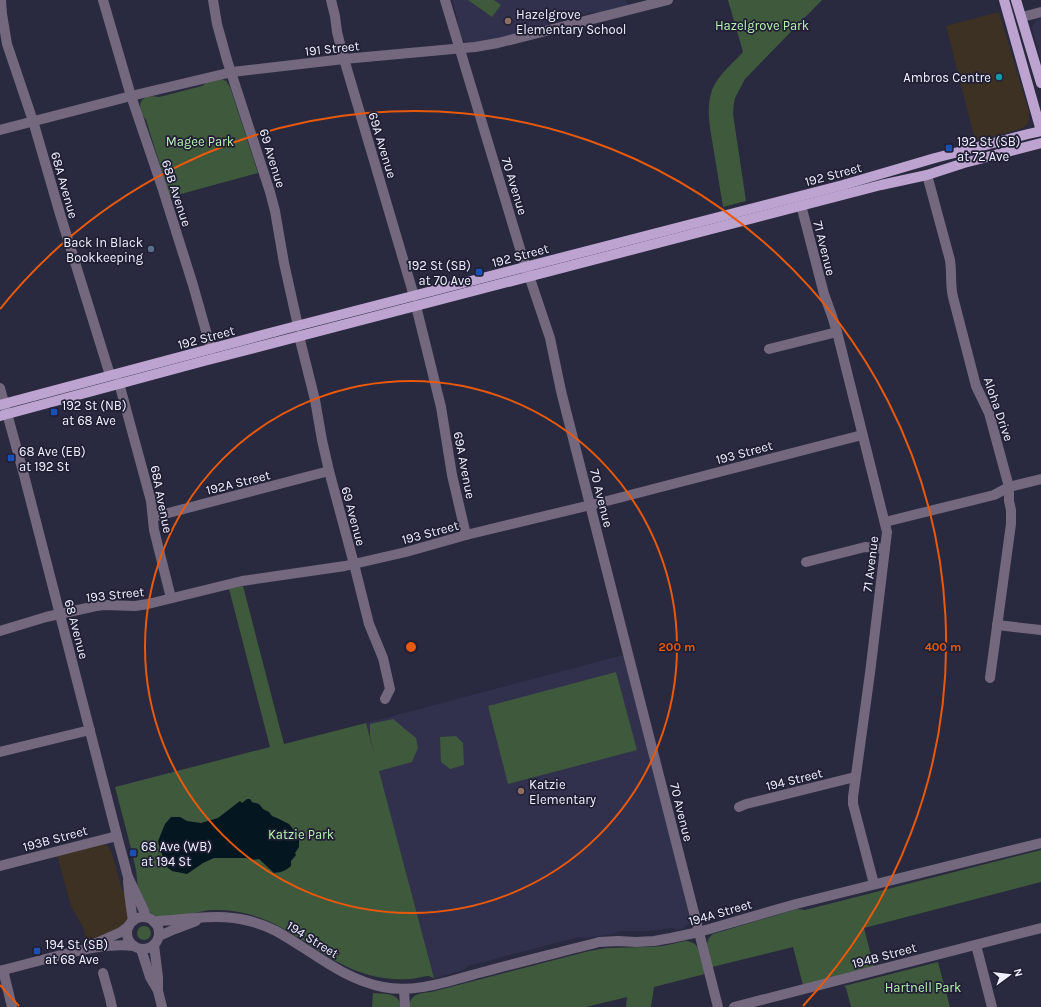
<svg xmlns="http://www.w3.org/2000/svg" width="1041" height="1007" font-family="Karla,sans-serif">
<style>
.commercial{fill:#3c3122}
.built{fill:#32314d}
.green{fill:#3e593c}
.water{fill:#041620}
.lines{fill:none;stroke-linecap:round;stroke-linejoin:round}
.minor{stroke:#74687e;stroke-width:10}
.major{stroke:#bda4d0;stroke-width:10}
.ring{fill:none;stroke:#e8590c;stroke-width:2}
.education-dot{fill:#8d6e63;stroke:#201f34;stroke-width:1.5}
.culture-dot{fill:#0f9aa8;stroke:#201f34;stroke-width:1.5}
.transit-dot{fill:#1a4fb4;stroke:#201f34;stroke-width:1.5}
.service-dot{fill:#5c6f8a;stroke:#201f34;stroke-width:1.5}
.labels{text-anchor:middle;stroke-width:3.5;stroke-linejoin:round;paint-order:stroke}
.poi-label{font-size:13px;fill:#eff0ff;stroke:#201f34;text-anchor:start}
.park-label{font-size:13px;fill:#b7f4b1;stroke:#201f34}
.street-label{font-size:13px;fill:#eff0ff;stroke:#201f34}
.centre{fill:#e8590c;stroke:#201f34;stroke-width:2}
.ring-label{font-size:12px;text-anchor:middle;font-weight:bold;fill:#e8590c;stroke:#201f34;stroke-width:3.5;stroke-linejoin:round;paint-order:stroke}
</style>
<rect width="100%" height="100%" fill="#29293f"/>
<!-- commercial -->
<g class="commercial">
<path d="M999,12L1029,112V119L1027,125L1021,129L975,141L946,26Z"/>
<path d="M102,844L108,846L112,853L122,890L125,892L129,914L128,920L125,924L112,933L86,941L84,929L71,906L57,855Z"/>
</g>
<!-- built -->
<g class="built">
<path d="M452,0H626L628,6L599,13L593,12L550,23L543,28L503,38L470,43H466L461,39L457,27L458,20Z"/>
<path d="M1041,18V60L1032,28L1034,23L1036,20Z"/>
<path d="M623,655L691,918L690,923L684,928L677,930L673,928L649,931H619L613,934L586,938L579,937L468,966L464,970L434,978L366,723Z"/>
</g>
<!-- green -->
<g class="green">
<path d="M468,0H494L501,5L492,17Z"/>
<path d="M728,0H822L745,79L735,98L734,103L733,114L746,201L723,207C720,189 717,170 714,152C711,132 705,110 712,90C718,75 732,64 743,52Z"/>
<path d="M222,79L226,81L230,87L258,173L170,197L146,120C134,105 141,93 159,97L202,86L206,83Z"/>
<path d="M243,586L284,744L366,723L375,757L370,736V724L393,719L416,738L418,748L412,762L379,771L434,978C432,978 430,976 428,976C424,976 415,979 410,979C393,980 375,978 360,972C317,957 285,919 238,912C229,910 220,910 211,910C197,911 162,923 152,914C145,909 142,898 139,891C137,884 137,877 136,870C130,842 122,815 115,787L270,747L229,589Z"/>
<path d="M616,672L637,750L508,784L488,706Z"/>
<path d="M456,736L463,743L464,765L450,769L441,762L440,737Z"/>
<path d="M1041,850V882L864,928L874,967L803,985L793,947L712,967C709,956 702,942 713,934L797,909L805,910Z"/>
<circle cx="144" cy="933" r="7"/>
<path d="M685,941C691,941 695,943 698,948L705,974L654,987L651,1007H626L627,997L586,1007H409C411,991 423,994 435,991L589,951L607,948L649,947L663,946Z"/>
<path d="M938,962L950,1007H851L846,988L844,986Z"/>
<path d="M373,993C385,994 399,992 401,1007H372Z"/>
</g>
<!-- water -->
<path class="water" d="M247,799H250L252,802L259,804L263,809L269,812L272,816L277,818L289,824L297,834L299,840V847L295,853L296,855L291,861V866C285,871 282,872 274,873L259,859L252,860L246,858H214L203,863L187,874L172,871L167,867L160,849L158,841L165,824L171,817H180L187,821L201,823L218,818L240,801L242,803Z"/>
<g class="lines">
<!-- minor -->
<g class="minor">
<path d="M1,0L2,14L7,44L33,121L60,214L110,375"/>
<path d="M103,0L131,96L163,190L193,285L211,349"/>
<path d="M213,0L217,24L227,60L270,192L275,211L284,263L298,326"/>
<path d="M331,0L335,16L337,32L344,59L414,296"/>
<path d="M445,0L521,252L550,338L561,391L718,1007"/>
<path d="M1022,17L1041,12"/>
<path d="M0,130L131,96L232,72L344,59L475,47L498,43L668,0"/>
<path d="M927,175L950,260C952,272 950,285 953,297L976,386L989,413L1009,487V501L1011,510V524L990,678"/>
<path d="M801,205L824,294L832,316L837,332L887,532L870,673L853,797V804L874,884"/>
<path d="M416,306L441,407L452,475L466,535"/>
<path d="M299,336L315,400L322,440L329,471L354,564L369,624L383,658L390,689L385,699"/>
<path d="M769,349L837,332"/>
<path d="M119,383L151,501L154,530L171,598"/>
<path d="M0,388L24,475L117,836L128,877L144,911L146,917"/>
<path d="M153,517L329,471"/>
<path d="M885,522L994,495L1009,487L1041,479"/>
<path d="M806,562L865,547L885,549"/>
<path d="M997,625L1041,630"/>
<path d="M0,631L46,617L96,606L105,605L135,606L148,604L242,581L345,566L406,552L466,535L603,502L862,435"/>
<path d="M0,752L90,730"/>
<path d="M739,807L746,804L855,777"/>
<path d="M0,866L117,836"/>
<path d="M128,881C129,894 131,908 133,921"/>
<circle cx="143" cy="933" r="16"/>
<path d="M154,922C160,920 166,921 172,920C210,916 241,913 276,931C311,950 342,979 383,987C418,994 454,979 487,971C524,961 561,952 599,942L618,941L636,942L654,941L671,938L699,932L796,904L1041,843"/>
<path d="M159,936L175,929L196,921"/>
<path d="M94,944L121,932L129,926"/>
<path d="M154,945L158,977V991L162,1007"/>
<path d="M976,945L992,1007"/>
<path d="M141,949L150,977L157,989"/>
<path d="M3,970L12,1007"/>
<path d="M0,971C19,966 38,961 57,956C82,950 107,943 134,946"/>
<path d="M103,973L110,998L112,1007"/>
<path d="M404,989L405,1007"/>
<path d="M734,1007L1041,928"/>
</g>
<!-- major -->
<g class="major">
<path d="M1004,0L1041,131"/>
<path d="M1016,0L1041,83"/>
<path d="M0,405L285,329L843,185L935,158L1028,134L1041,131"/>
<path d="M0,416L204,361L881,185L927,175L964,163L1041,143"/>
</g>
</g>
<!-- distance rings -->
<g class="ring">
<circle cx="411" cy="647" r="266"/>
<path d="M19 1006A532 532 0 0 1 0 985M0 309A532 532 0 1 1 803 1006"/>
</g>
<!-- markers -->
<g class="education-dot">
<circle cx="508" cy="21" r="4"/>
<circle cx="521" cy="791" r="4"/>
</g>
<circle class="culture-dot" cx="999" cy="77" r="4"/>
<g class="transit-dot">
<rect x="945" y="144" width="8" height="8" rx="2"/>
<rect x="475" y="268" width="8" height="8" rx="2"/>
<rect x="50" y="408" width="8" height="8" rx="2"/>
<rect x="7" y="454" width="8" height="8" rx="2"/>
<rect x="129" y="849" width="8" height="8" rx="2"/>
<rect x="33" y="947" width="8" height="8" rx="2"/>
</g>
<circle class="service-dot" cx="151" cy="249" r="4"/>
<g class="labels">
<!-- poi labels -->
<g class="poi-label">
<text x="516" y="19">Hazelgrove<tspan x="516" dy="15">Elementary School</tspan></text>
<text x="991" y="82" text-anchor="end">Ambros Centre</text>
<text x="957" y="146">192 St (SB)<tspan x="957" dy="15">at 72 Ave</tspan></text>
<text x="143" y="247" text-anchor="end">Back In Black<tspan x="143" dy="15">Bookkeeping</tspan></text>
<text x="471" y="270" text-anchor="end">192 St (SB)<tspan x="471" dy="15">at 70 Ave</tspan></text>
<text x="62" y="410">192 St (NB)<tspan x="62" dy="15">at 68 Ave</tspan></text>
<text x="19" y="456">68 Ave (EB)<tspan x="19" dy="15">at 192 St</tspan></text>
<text x="529" y="789">Katzie<tspan x="529" dy="15">Elementary</tspan></text>
<text x="141" y="851">68 Ave (WB)<tspan x="141" dy="15">at 194 St</tspan></text>
<text x="45" y="949">194 St (SB)<tspan x="45" dy="15">at 68 Ave</tspan></text>
</g>
<!-- park labels -->
<g class="park-label">
<text x="762" y="30">Hazelgrove Park</text>
<text x="200" y="146">Magee Park</text>
<text x="301" y="839">Katzie Park</text>
<text x="923" y="992">Hartnell Park</text>
</g>
<!-- street labels -->
<g class="street-label">
<text transform="translate(332 48) rotate(-6)" y="5">191 Street</text>
<text transform="translate(383 145) rotate(73)" y="5">69A Avenue</text>
<text transform="translate(273 158) rotate(73)" y="5">69 Avenue</text>
<text transform="translate(833 174) rotate(-15)" y="5">192 Street</text>
<text transform="translate(65 185) rotate(74)" y="5">68A Avenue</text>
<text transform="translate(515 186) rotate(73)" y="5">70 Avenue</text>
<text transform="translate(177 193) rotate(72)" y="5">68B Avenue</text>
<text transform="translate(825 248) rotate(76)" y="5">71 Avenue</text>
<text transform="translate(520 255) rotate(-15)" y="5">192 Street</text>
<text transform="translate(206 337) rotate(-15)" y="5">192 Street</text>
<text transform="translate(999 409) rotate(71)" y="5">Aloha Drive</text>
<text transform="translate(744 452) rotate(-15)" y="5">193 Street</text>
<text transform="translate(465 465) rotate(79)" y="5">69A Avenue</text>
<text transform="translate(238 482) rotate(-14)" y="5">192A Street</text>
<text transform="translate(602 498) rotate(76)" y="5">70 Avenue</text>
<text transform="translate(162 499) rotate(79)" y="5">68A Avenue</text>
<text transform="translate(354 516) rotate(75)" y="5">69 Avenue</text>
<text transform="translate(430 532) rotate(-15)" y="5">193 Street</text>
<text transform="translate(870 564) rotate(-83)" y="5">71 Avenue</text>
<text transform="translate(115 594) rotate(-6)" y="5">193 Street</text>
<text transform="translate(77 629) rotate(75)" y="5">68 Avenue</text>
<text transform="translate(794 779) rotate(-14)" y="5">194 Street</text>
<text transform="translate(682 812) rotate(76)" y="5">70 Avenue</text>
<text transform="translate(55 838) rotate(-15)" y="5">193B Street</text>
<text transform="translate(720 912) rotate(-16)" y="5">194A Street</text>
<text transform="translate(313 939) rotate(32)" y="5">194 Street</text>
<text transform="translate(884 955) rotate(-15)" y="5">194B Street</text>
</g>
</g>
<circle cx="411" cy="647" r="6" class="centre"/>
<g class="ring-label">
<text x="677" y="651">200 m</text>
<text x="943" y="651">400 m</text>
</g>
<!-- north arrow -->
<g transform="translate(1009 975) rotate(75)" stroke="#201f34" stroke-width="3" paint-order="stroke">
<path d="M0-3L7 15L0 10L-7 15Z" fill="#eff0ff"/>
<text y="-6" font-size="11" font-weight="bold" text-anchor="middle" fill="#eff0ff">N</text>
</g>
</svg>
